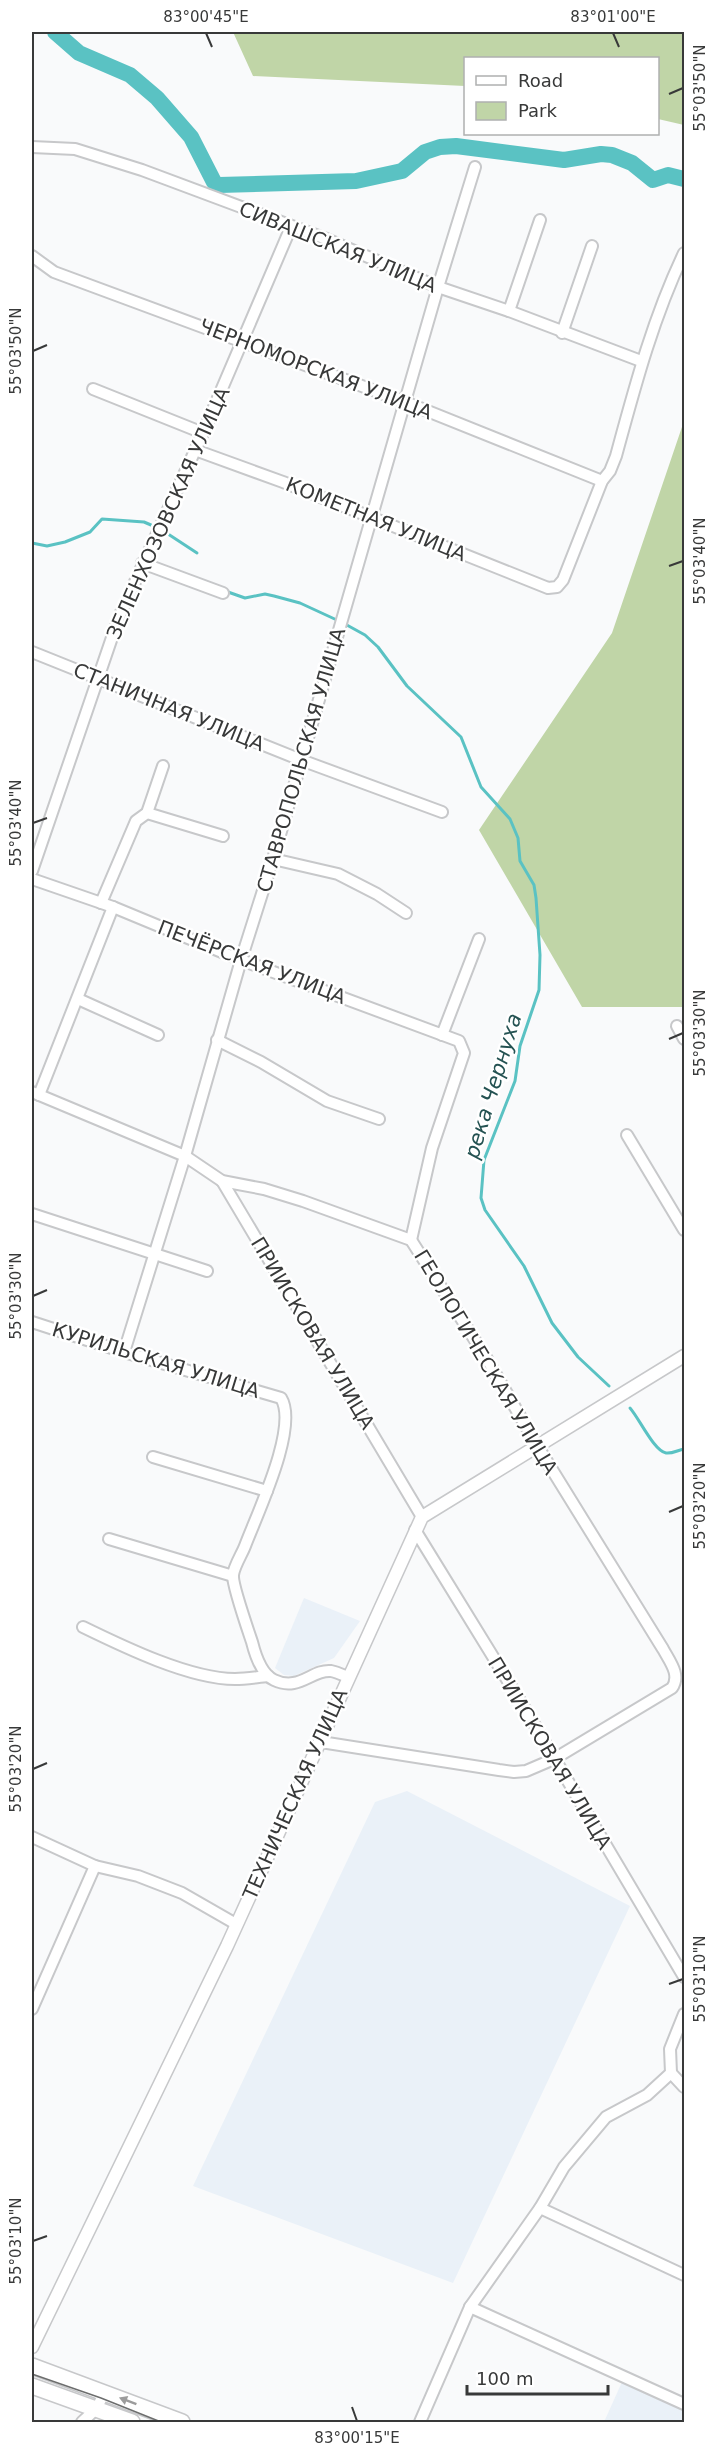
<svg xmlns="http://www.w3.org/2000/svg" width="716" height="2454" font-family="'DejaVu Sans',sans-serif">
<style>
.built{fill:#eaf1f8}
.green{fill:#c0d5a7}
.lines{fill:none;stroke-linecap:round;stroke-linejoin:round}
.stream{stroke:#5ac2c3;stroke-width:3}
.river{stroke:#5ac2c3;stroke-width:16}
.minor-casing{stroke:#c7c8ca;stroke-width:14}
.tertiary-casing{stroke:#c7c8ca;stroke-width:15}
.secondary-casing{stroke:#c7c8ca;stroke-width:18}
.minor{stroke:#fff;stroke-width:10}
.tertiary{stroke:#fff;stroke-width:12}
.secondary{stroke:#fff;stroke-width:15}
.tram{stroke:#6d6e6e;stroke-width:1.5}
.oneway{fill:#9c9c9c}
.ticks{fill:none;stroke:#383939;stroke-width:2}
.labels{text-anchor:middle;stroke-width:5;stroke-linejoin:round;paint-order:stroke}
.street-label{font-size:20px;fill:#383939;stroke:#fff}
.water-label{font-size:21px;font-style:italic;fill:#245252;stroke:#fff}
.neatline{fill:none;stroke:#383939;stroke-width:2}
.ticks-label{font-size:15px;text-anchor:middle;fill:#383939}
</style>
<rect width="100%" height="100%" fill="#f9fafb"/>
<!-- built -->
<g class="built">
<path d="M304,1598L360,1621L334,1658L294,1676L284,1675L275,1668Z"/>
<path d="M407,1791L630,1906L453,2283L193,2186L375,1802Z"/>
<path d="M622,2382L684,2411V2422H604Z"/>
</g>
<!-- green -->
<g class="green">
<path d="M233,32H684V125L658,119V58H466L465,86L253,76Z"/>
<path d="M684,421V1007H582L479,830L612,633Z"/>
</g>
<g class="lines">
<!-- stream -->
<g class="stream">
<path d="M165,532L197,553"/>
<path d="M32,543L47,546L65,542L90,532L102,519L144,522L151,525"/>
<path d="M228,592L245,598L265,594L274,596L300,603L339,621"/>
<path d="M345,624L365,635L378,647L407,686L461,737L481,787L510,819L518,838L520,861L534,885L536,898L540,955L539,990L520,1046L515,1081L484,1160L481,1198L485,1210L524,1266L552,1323L578,1357L609,1386"/>
<path d="M630,1408C639,1418 654,1451 666,1453C672,1454 678,1450 684,1449"/>
</g>
<!-- river -->
<g class="river">
<path d="M55,32L79,53L130,75L157,98L191,137L214,182"/>
<path d="M219,185L356,181L402,171L425,152L440,147L456,146L564,160L601,154L612,155L632,163L653,180L668,175L684,179"/>
</g>
<defs>
<g id="minor">
<path d="M32,147L75,149L142,170L324,238L438,287L509,311L641,361"/>
<path d="M32,256L54,272L405,402L602,481"/>
<path d="M509,311L540,220"/>
<path d="M562,333L592,246"/>
<path d="M93,389L203,433"/>
<path d="M195,450L283,482L548,588L557,587L563,580L602,481L610,471L616,456C635,386 653,318 684,253"/>
<path d="M142,563L223,593"/>
<path d="M32,652L301,760L442,812"/>
<path d="M147,813L223,836"/>
<path d="M273,859L338,874L377,894L406,913"/>
<path d="M32,871L119,617L203,433L291,227"/>
<path d="M32,879L113,907L241,960L459,1041L464,1053L432,1148L411,1240"/>
<path d="M101,903L136,821L147,813L163,766"/>
<path d="M78,999L158,1035"/>
<path d="M677,1026L684,1039"/>
<path d="M442,1035L479,939"/>
<path d="M217,1040L261,1062L327,1101L379,1119"/>
<path d="M32,1092L185,1156L222,1181L264,1189L303,1201L411,1240L487,1359L538,1447L663,1649C670,1662 681,1675 672,1688L554,1759L526,1771L514,1772L499,1770L321,1742"/>
<path d="M39,1095L113,907"/>
<path d="M627,1135L684,1230"/>
<path d="M222,1181L422,1517"/>
<path d="M32,1214L207,1271"/>
<path d="M32,1322L124,1352L281,1398C299,1427 257,1514 245,1546C242,1554 234,1566 233,1575C232,1584 248,1630 252,1642C255,1654 261,1674 274,1680C299,1692 312,1669 331,1671C336,1672 343,1675 348,1677"/>
<path d="M124,1352L185,1156L241,960L273,859L438,287L475,167"/>
<path d="M153,1457L267,1491"/>
<path d="M415,1530L527,1712L684,1977"/>
<path d="M109,1539L233,1576"/>
<path d="M83,1627C124,1647 190,1679 235,1679C246,1679 257,1677 268,1676"/>
<path d="M32,1837L95,1866L138,1876L182,1893L236,1924"/>
<path d="M32,2009L95,1866"/>
<path d="M671,2073L684,2087"/>
<path d="M540,2208L684,2275"/>
<path d="M470,2307L684,2404"/>
<path d="M82,2422L97,2408L104,2393"/>
<path d="M420,2422L470,2307L540,2208L564,2167L606,2117L647,2095L671,2073L670,2049L684,2014"/>
</g>
<path id="tertiary" d="M32,2347L227,1946L422,1517L684,1356"/>
<g id="secondary">
<path d="M32,2366L182,2422"/>
<path d="M32,2386L132,2422"/>
</g>
</defs>
<!-- minor casing -->
<use href="#minor" class="minor-casing"/>
<!-- tertiary casing -->
<use href="#tertiary" class="tertiary-casing"/>
<!-- secondary casing -->
<use href="#secondary" class="secondary-casing"/>
<!-- minor -->
<use href="#minor" class="minor"/>
<!-- tertiary -->
<use href="#tertiary" class="tertiary"/>
<!-- secondary -->
<use href="#secondary" class="secondary"/>
<!-- tram -->
<path class="tram" d="M32,2374L101,2398L161,2422"/>
</g>
<!-- one-way arrows -->
<defs><path id="oneway-solid" d="M-6-.8H1V-3.2L6.5 0L1 3.2V.8H-6Z" transform="scale(1.5)"/></defs>
<use class="oneway" href="#oneway-solid" transform="translate(128 2401) rotate(-159)"/>
<!-- ticks -->
<path class="ticks" d="M206,33L212,47M613,33L619,47M669,94L683,88M33,351L47,345M669,566L683,561M33,823L47,818M669,1039L683,1033M33,1296L47,1290M669,1512L683,1506M33,1769L47,1763M669,1984L683,1979M33,2241L47,2236M352,2407L357,2421"/>
<g class="labels">
<!-- street labels -->
<g class="street-label">
<text transform="translate(338 247) rotate(22)" y="7">СИВАШСКАЯ УЛИЦА</text>
<text transform="translate(316 369) rotate(21)" y="7">ЧЕРНОМОРСКАЯ УЛИЦА</text>
<text transform="translate(168 513) rotate(-66)" y="7">ЗЕЛЕНХОЗОВСКАЯ УЛИЦА</text>
<text transform="translate(376 519) rotate(22)" y="7">КОМЕТНАЯ УЛИЦА</text>
<text transform="translate(169 707) rotate(22)" y="7">СТАНИЧНАЯ УЛИЦА</text>
<text transform="translate(301 760) rotate(-74)" y="7">СТАВРОПОЛЬСКАЯ УЛИЦА</text>
<text transform="translate(252 962) rotate(21)" y="7">ПЕЧЁРСКАЯ УЛИЦА</text>
<text transform="translate(313 1333) rotate(59)" y="7">ПРИИСКОВАЯ УЛИЦА</text>
<text transform="translate(156 1360) rotate(17)" y="7">КУРИЛЬСКАЯ УЛИЦА</text>
<text transform="translate(486 1362) rotate(59)" y="7">ГЕОЛОГИЧЕСКАЯ УЛИЦА</text>
<text transform="translate(550 1753) rotate(59)" y="7">ПРИИСКОВАЯ УЛИЦА</text>
<text transform="translate(295 1794) rotate(-66)" y="7">ТЕХНИЧЕСКАЯ УЛИЦА</text>
</g>
<!-- water labels -->
<g class="water-label">
<text transform="translate(493 1086) rotate(-73)" y="7">река Чернуха</text>
</g>
</g>
<!-- border -->
<rect width="716" height="2454" fill="none" stroke="#ffffff" stroke-width="66"/>
<!-- legend -->
<rect x="464" y="57" width="195" height="78" fill="#ffffff" stroke="#afb0b0" stroke-width="1.5"/>
<rect x="476" y="76" width="30" height="9" fill="#ffffff" stroke="#afb0b0" stroke-width="1.5"/>
<text x="518" y="87" font-size="18" fill="#383939">Road</text>
<rect x="476" y="102" width="30" height="18" fill="#c0d5a7" stroke="#afb0b0" stroke-width="1.5"/>
<text x="518" y="117" font-size="18" fill="#383939">Park</text>
<!-- scale -->
<path d="M467 2385v9h141v-9" fill="none" stroke="#383939" stroke-width="3"/>
<text x="476" y="2385" font-size="18" fill="#383939" stroke="#ffffff" stroke-width="4.5" paint-order="stroke">100 m</text>
<rect x="33" y="33" width="650" height="2388" class="neatline"/>
<g class="ticks-label">
<text x="206" y="22">83°00'45"E</text>
<text x="613" y="22">83°01'00"E</text>
<text transform="translate(700 88) rotate(-90)" y="5">55°03'50"N</text>
<text transform="translate(16 351) rotate(-90)" y="5">55°03'50"N</text>
<text transform="translate(700 561) rotate(-90)" y="5">55°03'40"N</text>
<text transform="translate(16 823) rotate(-90)" y="5">55°03'40"N</text>
<text transform="translate(700 1033) rotate(-90)" y="5">55°03'30"N</text>
<text transform="translate(16 1296) rotate(-90)" y="5">55°03'30"N</text>
<text transform="translate(700 1506) rotate(-90)" y="5">55°03'20"N</text>
<text transform="translate(16 1769) rotate(-90)" y="5">55°03'20"N</text>
<text transform="translate(700 1979) rotate(-90)" y="5">55°03'10"N</text>
<text transform="translate(16 2241) rotate(-90)" y="5">55°03'10"N</text>
<text x="357" y="2443">83°00'15"E</text>
</g>
</svg>
